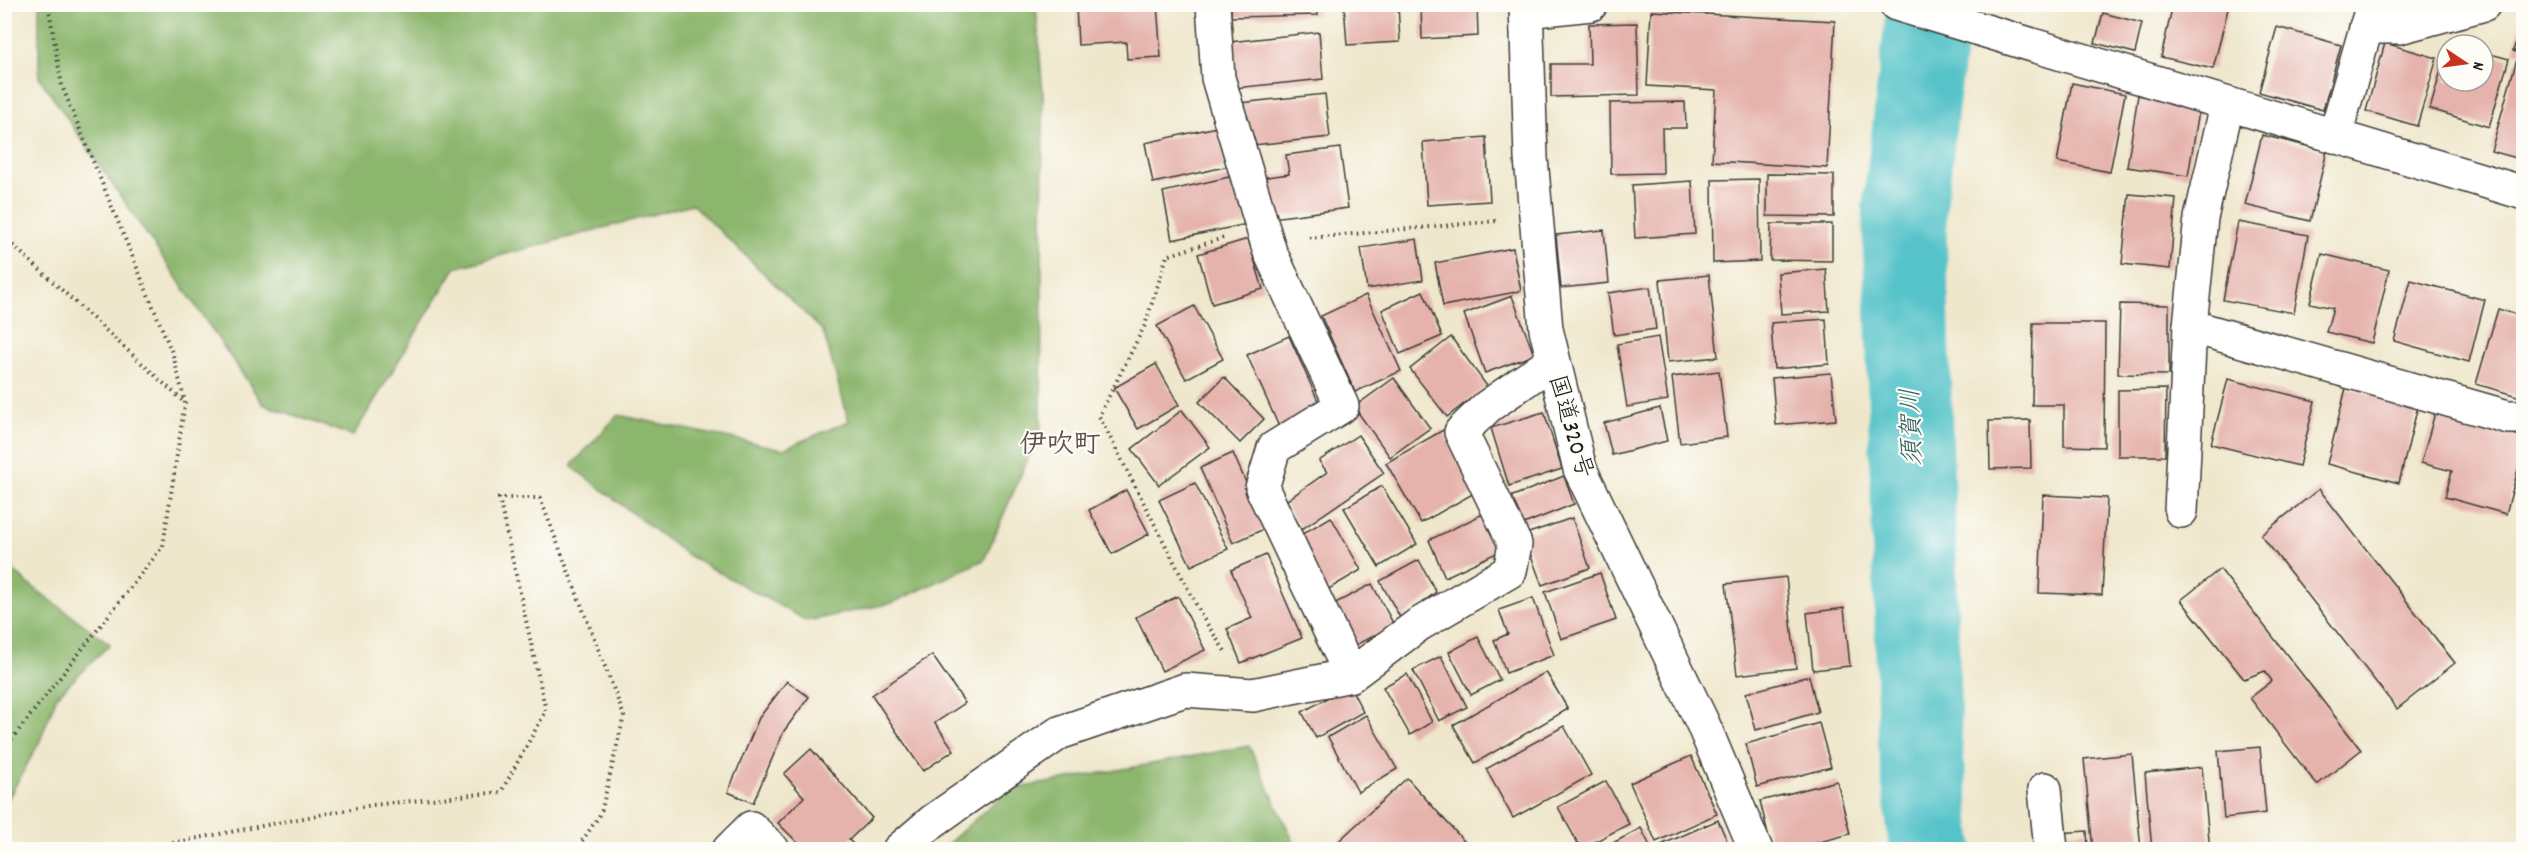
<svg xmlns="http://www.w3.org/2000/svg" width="2528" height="854" font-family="Dekko,'Klee One',sans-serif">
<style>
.forest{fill:#8cb66d;stroke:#546944;stroke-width:1.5}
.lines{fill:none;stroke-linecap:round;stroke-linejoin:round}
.river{stroke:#55c3c9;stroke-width:84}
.building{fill:#e5b2ac}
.minor-casing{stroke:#3c3a36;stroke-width:36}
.path{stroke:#3c3a36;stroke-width:4;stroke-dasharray:1.5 4.5;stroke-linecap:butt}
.minor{stroke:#fff;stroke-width:33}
.labels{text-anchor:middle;stroke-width:4.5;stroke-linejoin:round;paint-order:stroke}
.street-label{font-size:24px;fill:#1c1c1c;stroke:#fdfcf7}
.water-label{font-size:26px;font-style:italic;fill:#335f61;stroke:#fdfcf7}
.quarter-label{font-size:27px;font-weight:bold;fill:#62504e;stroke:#fdfcf7}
</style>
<rect width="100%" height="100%" fill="#fdfcf7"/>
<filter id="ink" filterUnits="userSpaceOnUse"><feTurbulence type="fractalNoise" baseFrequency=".0167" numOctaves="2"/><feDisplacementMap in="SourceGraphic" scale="12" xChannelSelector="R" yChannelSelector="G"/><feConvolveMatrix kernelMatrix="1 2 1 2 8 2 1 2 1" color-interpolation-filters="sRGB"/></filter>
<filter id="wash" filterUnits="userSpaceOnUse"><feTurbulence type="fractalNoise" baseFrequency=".008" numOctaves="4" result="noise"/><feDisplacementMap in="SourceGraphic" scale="24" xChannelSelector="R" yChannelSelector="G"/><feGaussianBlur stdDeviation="1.35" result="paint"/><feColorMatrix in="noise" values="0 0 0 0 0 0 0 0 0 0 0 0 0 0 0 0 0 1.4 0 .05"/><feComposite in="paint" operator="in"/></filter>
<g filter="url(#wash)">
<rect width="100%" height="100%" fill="#efe7cc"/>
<!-- forest -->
<g class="forest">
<path d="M39,5H1036L1043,96L1041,428L984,560L892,603L807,621L686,554L571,466L618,415L783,449L849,421L823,331L692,204L455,268L353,436L263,404L39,77Z"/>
<path d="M5,562L26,582L110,644L57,696L39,743L5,804Z"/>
<path d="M1249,746L1297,849H942L1008,790Z"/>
</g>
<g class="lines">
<!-- river -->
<path class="river" d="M1929,4L1904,212L1920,741L1931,850"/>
</g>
<g id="blocks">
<!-- building -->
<g class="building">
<path d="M1231,4H1318V15L1231,17Z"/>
<path d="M1344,4H1398L1400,42L1347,45Z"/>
<path d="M1421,4H1477L1478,36L1422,39Z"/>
<path d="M2173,4H2209L2228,9L2213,69L2161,57Z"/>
<path d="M1076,5H1157L1161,57L1127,59L1126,42L1078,45Z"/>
<path d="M1651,11L1835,21L1827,168L1712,161L1716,90L1647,86Z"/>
<path d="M2103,13L2142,23L2135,53L2095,43Z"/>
<path d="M2523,19H2524V54L2513,51Z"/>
<path d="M1637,23L1639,95L1551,97V64H1590L1589,24Z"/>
<path d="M2277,27L2341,45L2323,110L2259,92Z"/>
<path d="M1319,32L1323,79L1235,88L1230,42Z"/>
<path d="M2385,43L2437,58L2417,126L2366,111Z"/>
<path d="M2483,52L2509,59L2489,127L2430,109L2446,53L2447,81H2483Z"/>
<path d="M2516,62L2524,65V160L2491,151Z"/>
<path d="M2072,83L2125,94L2110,172L2057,162Z"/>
<path d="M1325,94L1330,137L1244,146L1240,103Z"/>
<path d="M2138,95L2200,105L2188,176L2127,167Z"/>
<path d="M1685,102L1686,128H1662L1663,173L1611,174L1610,103Z"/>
<path d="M1226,125L1234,165L1153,183L1145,143Z"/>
<path d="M2262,135L2327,151L2310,221L2245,205Z"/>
<path d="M1486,137L1490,201L1427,205L1423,142Z"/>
<path d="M1340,148L1348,208L1265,219L1260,178L1289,174L1286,155Z"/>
<path d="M1767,174L1834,175V217L1767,216Z"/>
<path d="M1238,175L1247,224L1172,240L1163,192Z"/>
<path d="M1759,179L1760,261L1713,263L1712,180Z"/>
<path d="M1692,181L1695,234L1635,238L1632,185Z"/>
<path d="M2129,194L2176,198L2170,269L2122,264Z"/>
<path d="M2238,222L2308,235L2294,313L2223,300Z"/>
<path d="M1771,224H1832V261L1770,260Z"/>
<path d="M1604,230L1609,283L1561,288L1556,235Z"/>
<path d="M1248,239L1263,289L1212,304L1198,254Z"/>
<path d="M1417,239L1423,280L1367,289L1361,248Z"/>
<path d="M1513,248L1521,291L1443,306L1435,263Z"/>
<path d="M2322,254L2389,270L2372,343L2326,332L2333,308L2310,303Z"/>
<path d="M1826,269L1829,311L1781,314L1778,273Z"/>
<path d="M1709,275L1718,357L1668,362L1660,280Z"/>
<path d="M2411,280L2485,300L2469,362L2394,341Z"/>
<path d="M1650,287L1656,329L1614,335L1608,293Z"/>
<path d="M1423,291L1442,336L1400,354L1382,310Z"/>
<path d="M1366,295L1401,371L1355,392L1321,316Z"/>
<path d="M1512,296L1534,355L1485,373L1464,314Z"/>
<path d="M2120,304L2169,305V375L2118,374Z"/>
<path d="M1194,306L1223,359L1186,379L1157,326Z"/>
<path d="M2498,309L2524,317V398L2476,384Z"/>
<path d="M1826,319L1829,364L1774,369L1771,323Z"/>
<path d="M2033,323H2105L2104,447L2064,446V405H2032Z"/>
<path d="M1289,336L1322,410L1280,429L1247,355Z"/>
<path d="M1451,337L1487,386L1447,417L1410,369Z"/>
<path d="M1658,337L1668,400L1627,407L1617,344Z"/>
<path d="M1156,364L1179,405L1138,429L1114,388Z"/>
<path d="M1719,371L1727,437L1680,443L1672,377Z"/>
<path d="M1831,373L1836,420L1776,425L1772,378Z"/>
<path d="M1224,377L1264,419L1240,443L1199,402Z"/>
<path d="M1394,378L1430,428L1390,457L1354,407Z"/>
<path d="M2228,379L2315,401L2299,466L2211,444Z"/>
<path d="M2346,388L2418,406L2399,483L2327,464Z"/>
<path d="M2166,389L2165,456H2118V390Z"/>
<path d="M1660,408L1667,441L1612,455L1604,423Z"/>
<path d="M1182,410L1210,447L1159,485L1132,449Z"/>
<path d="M1544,412L1562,469L1509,486L1491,428Z"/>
<path d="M2435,413L2524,437V447L2506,514L2445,497L2452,471L2421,463Z"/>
<path d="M2030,420L2031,468L1990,469L1989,421Z"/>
<path d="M1443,430L1478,491L1421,523L1386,463Z"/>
<path d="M1358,435L1384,473L1302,529L1283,503L1327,472L1319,461Z"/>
<path d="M1233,453L1266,528L1233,543L1200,468Z"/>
<path d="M1564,476L1574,504L1516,527L1505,499Z"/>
<path d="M1195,483L1228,549L1191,566L1159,500Z"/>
<path d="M1382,486L1417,544L1379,567L1344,508Z"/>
<path d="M2319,489L2455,663L2397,709L2261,535Z"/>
<path d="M1126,490L1149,534L1112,554L1089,510Z"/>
<path d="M2043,495L2107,498L2102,595L2039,593Z"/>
<path d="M1483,514L1501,551L1445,577L1429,540Z"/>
<path d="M1331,517L1361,570L1322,593L1292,540Z"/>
<path d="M1572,518L1590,568L1542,585L1523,535Z"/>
<path d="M1266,555L1302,638L1241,663L1227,629L1252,618L1231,570Z"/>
<path d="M1419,560L1436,592L1401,619L1380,581Z"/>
<path d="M2220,569L2361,750L2317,785L2250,698L2272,681L2265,671L2244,679L2181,600Z"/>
<path d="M1600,573L1616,620L1561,639L1545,592Z"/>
<path d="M1786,577L1796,668L1737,675L1726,584Z"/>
<path d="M1372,584L1394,625L1348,649L1326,608Z"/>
<path d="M1178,596L1205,650L1162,671L1136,617Z"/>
<path d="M1533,598L1554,655L1506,673L1494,640L1508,634L1499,610Z"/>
<path d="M1844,608L1850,666L1813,670L1807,613Z"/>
<path d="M1478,637L1500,680L1471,695L1449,652Z"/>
<path d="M932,655L965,703L935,723L954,750L923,771L872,695Z"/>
<path d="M1441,656L1467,707L1439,721L1413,670Z"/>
<path d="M1546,672L1568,709L1475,763L1453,725Z"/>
<path d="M1407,674L1432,722L1410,735L1383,687Z"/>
<path d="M1809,676L1818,712L1756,730L1746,693Z"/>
<path d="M787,681L809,697L784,731L753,803L728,792L759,718Z"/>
<path d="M1350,686L1363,712L1316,738L1302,712Z"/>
<path d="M1366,715L1397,769L1358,792L1328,737Z"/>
<path d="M1819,723L1831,767L1757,787L1746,744Z"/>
<path d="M1564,726L1591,775L1513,818L1486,769Z"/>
<path d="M2260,747L2266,813L2224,818L2218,751Z"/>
<path d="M811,749L872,818L849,840L859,850H805L778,823L804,797L784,774Z"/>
<path d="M2132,754L2141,849L2093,850L2084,759Z"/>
<path d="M1691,756L1717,814L1656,842L1630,783Z"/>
<path d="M2202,767L2210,850H2152L2145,773Z"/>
<path d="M1407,778L1472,850H1329Z"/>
<path d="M1606,781L1629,824L1581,849L1558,807Z"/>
<path d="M1837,781L1850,834L1790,850H1772L1760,801Z"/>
<path d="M1718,820L1731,850H1663L1661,845Z"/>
<path d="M1641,828L1652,850H1600Z"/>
<path d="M2087,831L2088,850H2059L2058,833Z"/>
</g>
</g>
</g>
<g filter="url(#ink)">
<use href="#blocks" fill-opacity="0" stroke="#3c3a36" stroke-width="1.5"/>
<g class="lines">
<defs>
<g id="minor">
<path d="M1213,4L1218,78L1270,252L1342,406L1274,448L1262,488L1351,675"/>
<path d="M1526,4L1531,158L1546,329L1580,469L1703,724L1756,850"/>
<path d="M1896,4L2524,193"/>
<path d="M1526,11L1591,4"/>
<path d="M2366,27H2399L2484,4"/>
<path d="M2335,136L2373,4"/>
<path d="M2190,326L2508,417H2524"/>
<path d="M2181,511L2190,326L2201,218L2227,105"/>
<path d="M2045,789L2051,850"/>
<path d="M729,850L751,828L773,850"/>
<path d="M899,850L933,821L1059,733L1185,690L1253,695L1351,675L1418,625L1510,571L1515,544L1461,432L1487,407L1553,361"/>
</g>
</defs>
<!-- minor casing -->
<use href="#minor" class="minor-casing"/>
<!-- path -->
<g class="path">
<path d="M4,237L184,402"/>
<path d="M1223,238L1167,256L1145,325L1099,416L1203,618L1225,651"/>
<path d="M1309,238L1496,221"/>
<path d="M4,749L163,546L185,402L173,355L62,86L48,4"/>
<path d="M165,850L167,844L372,805L501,792L546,711L499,498H540L624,716L601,813L576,850"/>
</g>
<!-- minor -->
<use href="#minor" class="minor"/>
</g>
</g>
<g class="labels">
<!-- street labels -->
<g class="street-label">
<text transform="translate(1572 426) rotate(74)" y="8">国道320号</text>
</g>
<!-- water labels -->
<g class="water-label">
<text transform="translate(1910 427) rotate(-92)" y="9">須賀川</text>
</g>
<!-- quarter labels -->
<g class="quarter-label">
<text x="1060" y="452">伊吹町</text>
</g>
</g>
<!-- margin -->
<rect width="2528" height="854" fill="none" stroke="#fdfcf7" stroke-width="24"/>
<!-- north arrow -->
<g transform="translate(2465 63) rotate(103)"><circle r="28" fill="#fdfcf7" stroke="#a3a29f" stroke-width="1.5"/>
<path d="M0-4.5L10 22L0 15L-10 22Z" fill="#c8321e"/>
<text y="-9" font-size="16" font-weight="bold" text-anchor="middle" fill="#1c1c1c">N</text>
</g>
</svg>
